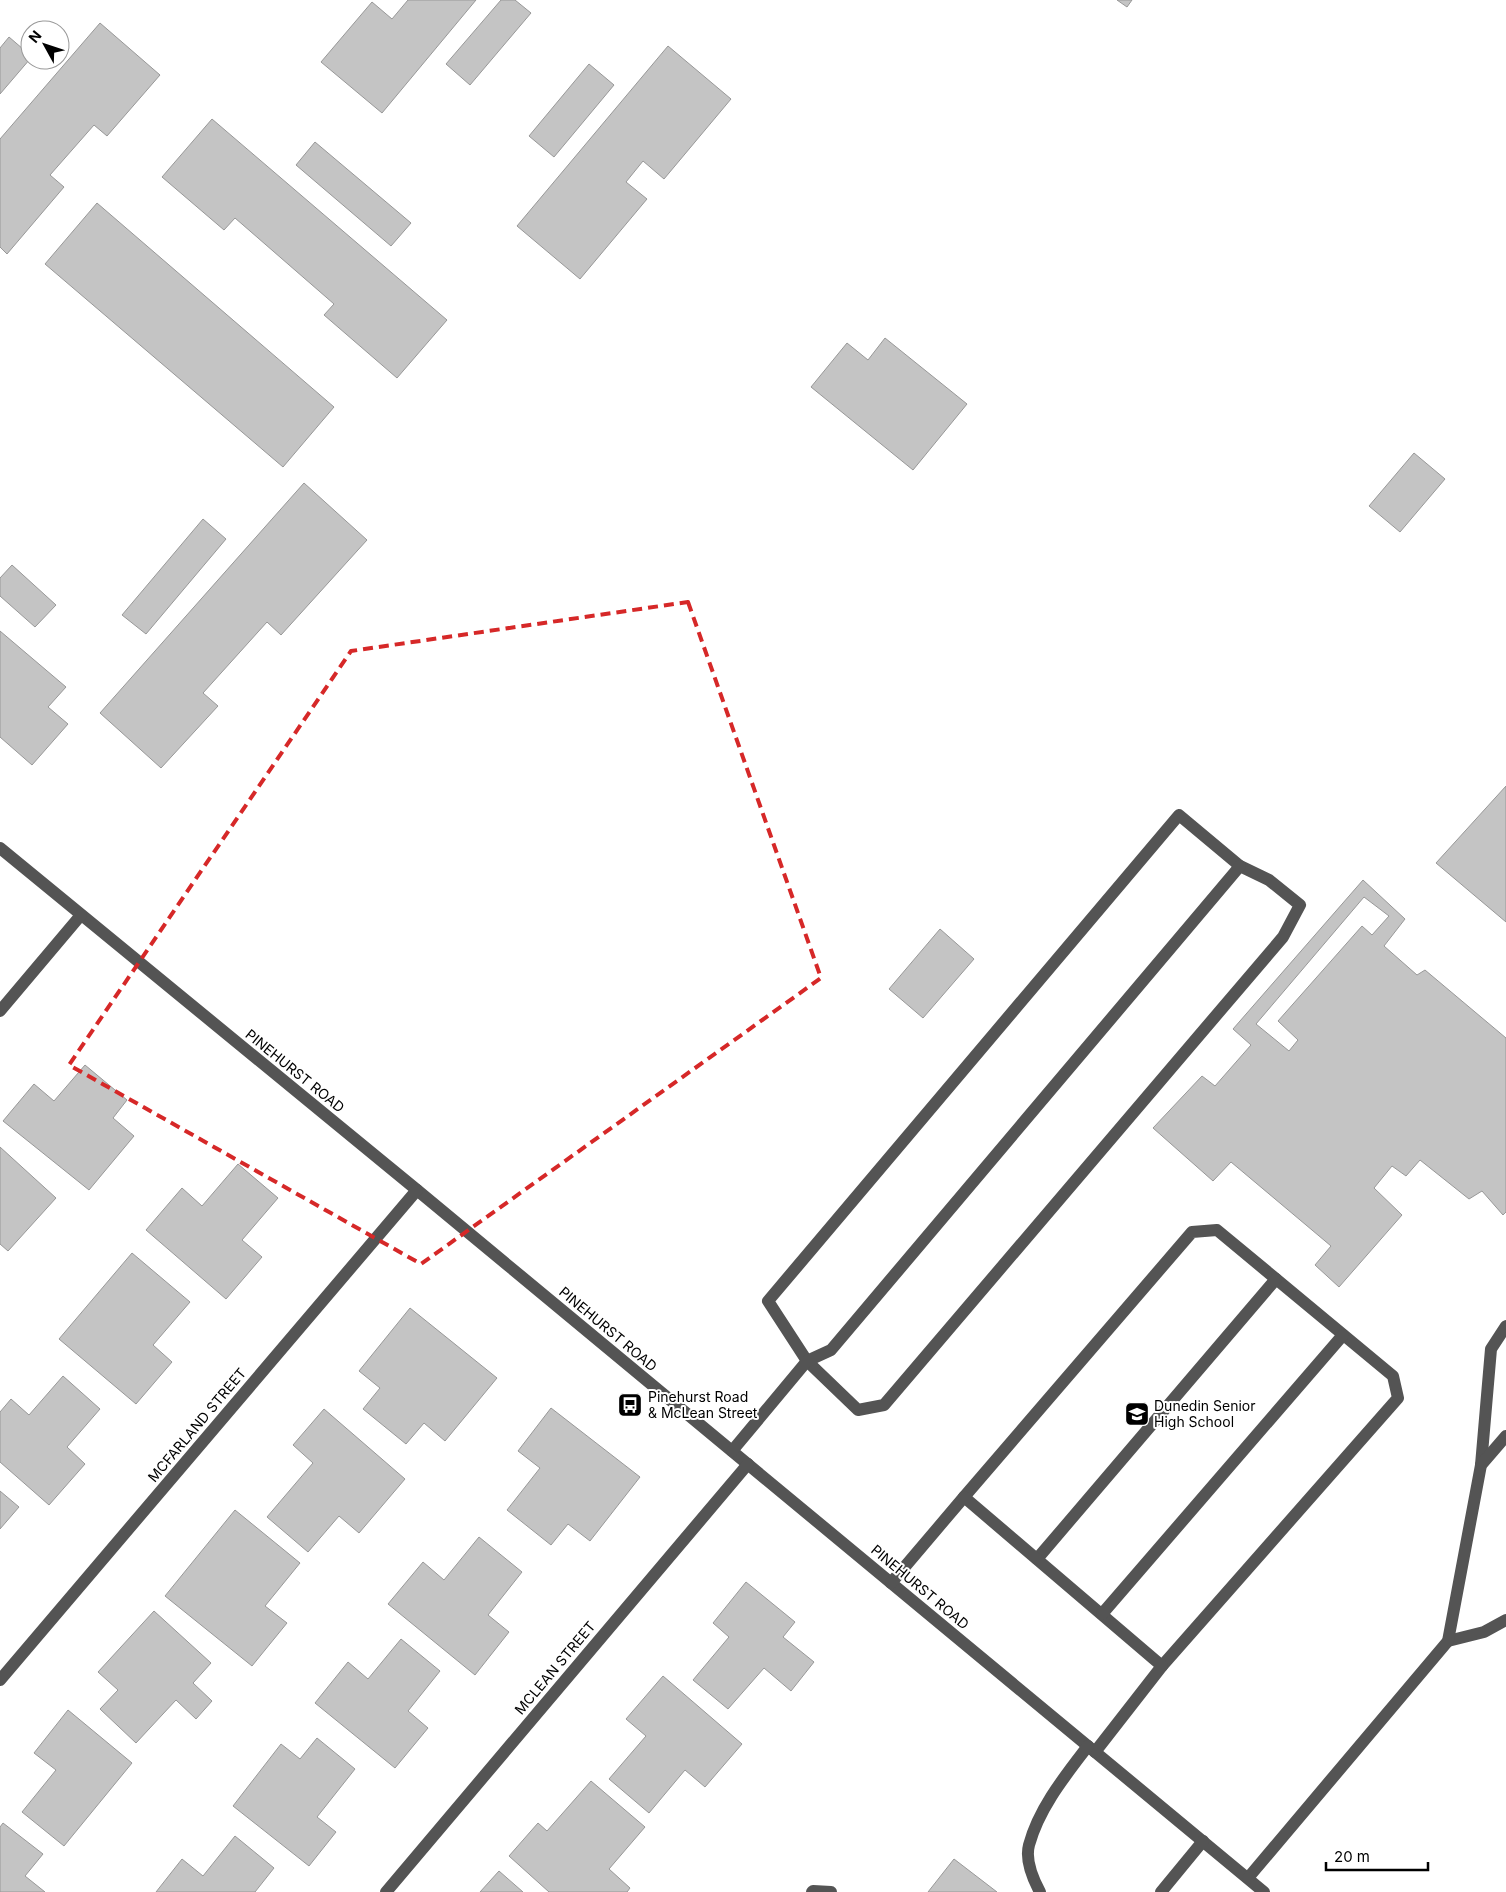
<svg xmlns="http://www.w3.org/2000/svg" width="1506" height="1892" font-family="Inter,sans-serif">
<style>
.building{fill:#c4c4c4;stroke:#989898;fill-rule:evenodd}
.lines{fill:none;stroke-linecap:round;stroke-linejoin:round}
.minor{stroke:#545454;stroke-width:12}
.marked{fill:none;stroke:#d62828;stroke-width:4;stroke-dasharray:10 6;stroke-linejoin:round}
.labels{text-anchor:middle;stroke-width:4;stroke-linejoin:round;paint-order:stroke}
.street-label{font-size:14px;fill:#000;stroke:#fff}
.poi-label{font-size:14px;fill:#000;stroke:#fff;text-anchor:start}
</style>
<rect width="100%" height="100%" fill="#fff"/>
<!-- building -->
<g class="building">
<path d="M408,0H476L382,113L321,62L372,2L392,19Z"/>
<path d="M501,0H515L531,13L470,85L446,64Z"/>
<path d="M1117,0H1132L1127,7Z"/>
<path d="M100,23L160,75L107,136L94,125L50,175L64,187L7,254L0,247V139Z"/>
<path d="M9,37L30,55V59L0,94V48Z"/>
<path d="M668,46L731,99L664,179L643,161L626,182L647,199L580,279L517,226Z"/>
<path d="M589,64L614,85L554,157L529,136Z"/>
<path d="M212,119L447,320L397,378L324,315L334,304L235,218L224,230L162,177Z"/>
<path d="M315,142L411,223L391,246L296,165Z"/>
<path d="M97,203L334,407L283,467L45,264Z"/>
<path d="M885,338L967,404L913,470L811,387L847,343L868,360Z"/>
<path d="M1414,453L1445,479L1400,532L1369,506Z"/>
<path d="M304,483L367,540L281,635L267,622L203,693L218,706L161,768L100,713Z"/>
<path d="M203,519L226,539L146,634L122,615Z"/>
<path d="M12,565L56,605L35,627L0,596V578Z"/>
<path d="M0,631L66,687L48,707L68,724L32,765L0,737Z"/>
<path d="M1506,786V922L1436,863Z"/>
<path d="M1363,880L1405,919L1384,946L1417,975L1425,970L1506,1038V1212L1503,1215L1482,1191L1469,1199L1420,1160L1406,1176L1392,1166L1374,1188L1402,1215L1339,1287L1315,1265L1331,1246L1231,1162L1213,1181L1153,1128L1202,1076L1215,1086L1251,1045L1233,1029ZM1364,897L1389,916L1372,935L1362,926L1278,1021L1298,1040L1289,1051L1256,1024Z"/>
<path d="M940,929L974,959L923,1018L889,989Z"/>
<path d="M85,1065L127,1100L113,1118L134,1136L89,1190L3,1121L34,1084L54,1101Z"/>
<path d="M0,1147L56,1198L8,1251L0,1244Z"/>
<path d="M238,1164L278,1198L242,1240L262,1257L226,1299L146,1230L182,1188L202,1206Z"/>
<path d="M132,1253L190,1302L153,1345L172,1362L136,1404L59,1339Z"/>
<path d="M410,1308L497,1378L445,1441L424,1423L406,1444L363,1409L380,1388L359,1371Z"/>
<path d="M63,1376L100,1409L67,1447L85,1464L49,1505L0,1462V1412L11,1399L29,1415Z"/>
<path d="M551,1408L640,1477L590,1541L568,1524L551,1545L507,1510L540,1468L518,1451Z"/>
<path d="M324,1409L405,1479L359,1533L339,1516L308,1552L267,1517L313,1463L293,1445Z"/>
<path d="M0,1491L19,1507L0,1529Z"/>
<path d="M235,1510L300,1563L265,1606L287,1623L252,1666L165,1596Z"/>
<path d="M479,1537L522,1572L488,1615L509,1632L475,1675L388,1604L423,1562L444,1580Z"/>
<path d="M746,1582L795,1622L783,1637L814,1662L791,1691L764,1668L728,1709L693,1680L729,1637L713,1623Z"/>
<path d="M154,1611L211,1663L193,1683L212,1701L196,1719L176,1700L136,1743L100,1709L118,1690L98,1672Z"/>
<path d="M401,1639L440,1671L408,1711L428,1728L395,1768L315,1703L348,1662L368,1679Z"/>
<path d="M663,1676L742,1744L705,1787L685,1770L649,1813L609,1779L646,1736L626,1719Z"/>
<path d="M68,1710L132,1763L64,1846L22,1812L56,1770L34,1753Z"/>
<path d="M317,1738L355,1769L317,1817L336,1832L309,1866L233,1806L281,1744L300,1759Z"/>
<path d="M591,1781L645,1827L609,1869L630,1888L627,1892H549L509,1856L538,1823L547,1831Z"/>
<path d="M3,1823L43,1854L25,1876L45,1892H0V1827Z"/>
<path d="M235,1836L274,1868L255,1892H156L182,1859L203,1876Z"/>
<path d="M954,1859L997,1892H928Z"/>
<path d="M499,1871L523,1892H480Z"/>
</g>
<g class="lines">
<!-- minor -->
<g class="minor">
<path d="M1179,815L1240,866L1269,880L1300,905L1283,937L884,1405L858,1410L807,1361L768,1301Z"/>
<path d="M0,848L417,1190L1264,1892"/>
<path d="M0,1011L81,915"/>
<path d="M732,1451L807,1361L831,1350L1240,866"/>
<path d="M1481,1465L1491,1349L1506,1326"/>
<path d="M964,1497L1192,1232L1217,1230L1393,1376L1398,1398L1162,1666"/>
<path d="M1037,1559L1276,1279"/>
<path d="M891,1583L964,1497L1162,1666L1095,1752"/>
<path d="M1102,1614L1343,1335"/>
<path d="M1448,1641L1484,1632L1506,1620"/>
<path d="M0,1680L417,1190"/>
<path d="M1248,1878L1448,1641L1481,1465L1506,1436"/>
<path d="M386,1892L748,1464"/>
<path d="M812,1892L813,1891L831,1892"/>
<path d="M1040,1892C1033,1879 1025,1860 1029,1845C1039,1808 1065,1776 1088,1746"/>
<path d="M1161,1892L1203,1841"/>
</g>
</g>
<!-- marked area -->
<path class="marked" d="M688,602L821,978L421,1264L69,1065L351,651Z"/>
<!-- icons -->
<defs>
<symbol id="bus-square" viewBox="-11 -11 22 22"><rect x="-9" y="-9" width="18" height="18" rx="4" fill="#000" stroke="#fff"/><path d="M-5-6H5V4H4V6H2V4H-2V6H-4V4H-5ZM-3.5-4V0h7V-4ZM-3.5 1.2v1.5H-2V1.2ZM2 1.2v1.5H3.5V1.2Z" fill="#fff"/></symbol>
<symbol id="school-square" viewBox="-11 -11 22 22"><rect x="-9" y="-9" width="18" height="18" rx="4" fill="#000" stroke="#fff"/><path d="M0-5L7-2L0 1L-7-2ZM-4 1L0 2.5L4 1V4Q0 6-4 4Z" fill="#fff"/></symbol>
</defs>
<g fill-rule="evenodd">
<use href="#bus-square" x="616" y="1391" width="28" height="28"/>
<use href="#school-square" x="1123" y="1400" width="28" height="28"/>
</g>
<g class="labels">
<!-- street labels -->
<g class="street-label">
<text transform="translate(295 1071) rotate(39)" y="5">PINEHURST ROAD</text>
<text transform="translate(608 1329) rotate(40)" y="5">PINEHURST ROAD</text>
<text transform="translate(197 1425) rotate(-50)" y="5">MCFARLAND STREET</text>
<text transform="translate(920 1587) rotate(40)" y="5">PINEHURST ROAD</text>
<text transform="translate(555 1668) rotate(-50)" y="5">MCLEAN STREET</text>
</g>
<!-- poi labels -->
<g class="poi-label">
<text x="648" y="1402">Pinehurst Road<tspan x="648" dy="16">&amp; McLean Street</tspan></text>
<text x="1154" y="1411">Dunedin Senior<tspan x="1154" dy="16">High School</tspan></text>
</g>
</g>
<!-- north arrow -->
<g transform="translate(45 45) rotate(310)"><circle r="24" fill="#ffffff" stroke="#999999"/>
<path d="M0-4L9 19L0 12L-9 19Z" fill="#000000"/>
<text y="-8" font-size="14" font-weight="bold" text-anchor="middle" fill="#000000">N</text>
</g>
<!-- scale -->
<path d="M1326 1862v8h102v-8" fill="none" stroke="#000000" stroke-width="2.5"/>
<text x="1334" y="1862" font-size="15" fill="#000000" stroke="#ffffff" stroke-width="4" paint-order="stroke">20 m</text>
</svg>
